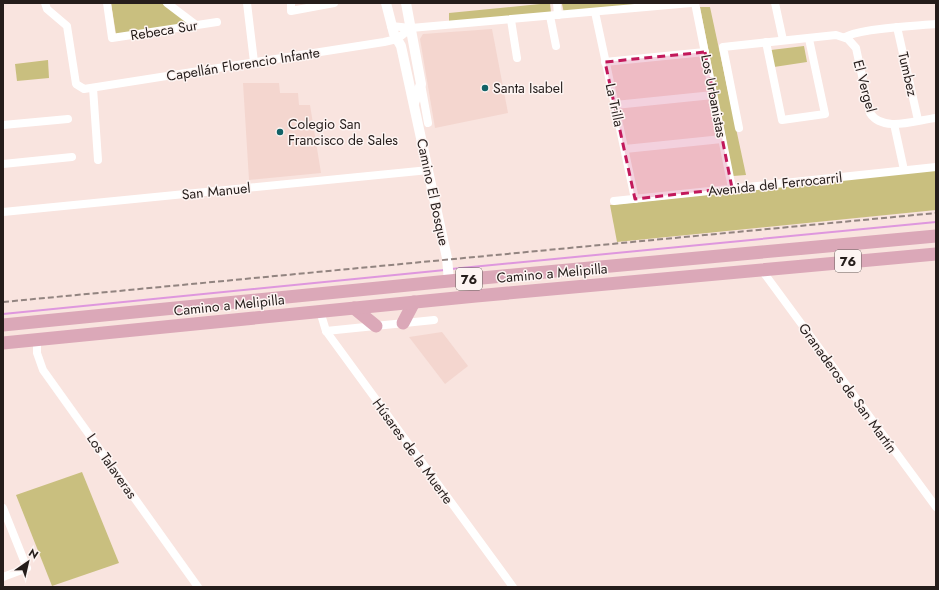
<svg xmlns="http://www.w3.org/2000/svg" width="939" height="590" font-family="Jost,sans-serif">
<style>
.built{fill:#f4d6cf}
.green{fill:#c9bf7f}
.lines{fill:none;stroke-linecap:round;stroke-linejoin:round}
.stream{stroke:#de97de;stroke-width:2}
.minor{stroke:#fff;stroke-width:8}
.tertiary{stroke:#fff;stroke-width:10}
.primary{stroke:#dba8b8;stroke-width:13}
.rail{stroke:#928480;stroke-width:2;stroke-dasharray:6 3;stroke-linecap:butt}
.marked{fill:#c2185b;fill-opacity:0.2;stroke:#c2185b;stroke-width:3;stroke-dasharray:8 5;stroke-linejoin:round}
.poi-dot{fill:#126267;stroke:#fdf4f2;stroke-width:1.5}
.labels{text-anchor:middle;stroke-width:3;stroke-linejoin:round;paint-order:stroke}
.shield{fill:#fdf4f2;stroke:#665e5c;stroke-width:1}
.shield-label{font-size:13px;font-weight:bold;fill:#251d1b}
.street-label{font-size:14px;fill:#251d1b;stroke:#fdf4f2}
.poi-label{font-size:14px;fill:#251d1b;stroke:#fdf4f2;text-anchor:start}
</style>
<rect width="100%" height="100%" fill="#f9e4df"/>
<!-- built -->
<g class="built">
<path d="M492,29L508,113L435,128L420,39L423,34Z"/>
<path d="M243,83H279L280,93H298L299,105H310L321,173L249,180Z"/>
<path d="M442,332L468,366L445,384L409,337Z"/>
</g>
<!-- green -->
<g class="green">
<path d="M111,3H163L189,23L116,34Z"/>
<path d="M550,3L551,13L449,23V13Z"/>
<path d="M572,3H648L564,13L562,4Z"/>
<path d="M700,7H710L746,175L733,176Z"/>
<path d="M804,46L807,62L774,67L771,50Z"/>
<path d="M48,60L49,78L17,81L15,64Z"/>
<path d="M936,170V210L617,242L610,205Z"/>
<path d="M82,472L119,563L52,586L16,495Z"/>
</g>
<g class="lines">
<!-- stream -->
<g class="stream">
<path d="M451,269L936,222"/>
<path d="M3,314L445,270"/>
</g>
<!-- minor -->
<g class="minor">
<path d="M45,3L47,9L67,26L76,84L84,89L384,42L397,39L411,28"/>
<path d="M107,3L112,38L217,22"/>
<path d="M167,3L196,25"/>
<path d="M247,3L254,62"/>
<path d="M291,3V11L334,3"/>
<path d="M557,3L558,15"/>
<path d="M695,3L732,188"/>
<path d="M775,3L783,40"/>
<path d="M595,12L635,199"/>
<path d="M550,16L556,46"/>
<path d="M511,20L517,58"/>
<path d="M391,26L411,28L691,3"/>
<path d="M897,27L918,120"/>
<path d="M845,37C861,28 915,26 936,24"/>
<path d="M766,42L782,120L825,114L809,39"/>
<path d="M605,62L705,52"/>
<path d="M421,84L428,123"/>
<path d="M93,88L98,160"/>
<path d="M615,105L713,95"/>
<path d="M894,124L904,170"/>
<path d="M3,125L68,119"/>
<path d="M739,128L723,47L836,35L848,39L856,48L870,113C883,133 916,120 936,118"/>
<path d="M625,149L722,139"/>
<path d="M3,164L72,157"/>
<path d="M614,201L936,167"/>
<path d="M3,212L429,170"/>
<path d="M761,269L936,507"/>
<path d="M320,311L326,331L513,587"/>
<path d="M326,331L434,320"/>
<path d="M37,340V353L43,370L198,587"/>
<path d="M3,508L27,568L3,577"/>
</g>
<!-- tertiary -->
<g class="tertiary">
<path d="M386,3L394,34L401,46L447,258L449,281"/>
<path d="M406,3L421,84L414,103"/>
</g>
<!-- primary -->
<g class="primary">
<path d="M354,308L376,326"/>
<path d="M403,323L414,302"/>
<path d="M3,325L449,281L936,236"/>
<path d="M3,343L476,296L936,254"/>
</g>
<!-- rail -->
<path class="rail" d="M3,302L936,213"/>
</g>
<!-- marked area -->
<path class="marked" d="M705,52L732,188L635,199L605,62Z"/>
<!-- markers -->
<g class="poi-dot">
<circle cx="485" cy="88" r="4"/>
<circle cx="280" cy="132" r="4"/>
</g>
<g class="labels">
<!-- shield labels -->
<g class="shield">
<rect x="835" y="250" width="26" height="22" rx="3"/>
<rect x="456" y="268" width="26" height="22" rx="3"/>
</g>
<g class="shield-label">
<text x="848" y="266">76</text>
<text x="469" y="284">76</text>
</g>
<!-- street labels -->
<g class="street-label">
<text transform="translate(164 30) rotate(-9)" y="5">Rebeca Sur</text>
<text transform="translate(243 64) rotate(-9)" y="5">Capellán Florencio Infante</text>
<text transform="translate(908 74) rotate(77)" y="5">Tumbez</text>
<text transform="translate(865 86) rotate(75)" y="5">El Vergel</text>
<text transform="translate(714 96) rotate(79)" y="5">Los Urbanistas</text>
<text transform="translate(615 105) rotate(78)" y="5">La Trilla</text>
<text transform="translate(775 184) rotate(-6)" y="5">Avenida del Ferrocarril</text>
<text transform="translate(216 191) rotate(-6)" y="5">San Manuel</text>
<text transform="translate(433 192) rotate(78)" y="5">Camino El Bosque</text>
<text transform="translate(552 273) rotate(-5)" y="5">Camino a Melipilla</text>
<text transform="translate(229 305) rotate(-6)" y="5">Camino a Melipilla</text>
<text transform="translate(848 388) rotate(54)" y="5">Granaderos de San Martín</text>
<text transform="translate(413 451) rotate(54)" y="5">Húsares de la Muerte</text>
<text transform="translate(112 466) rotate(55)" y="5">Los Talaveras</text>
</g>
<!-- poi labels -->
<g class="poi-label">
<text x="493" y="93">Santa Isabel</text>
<text x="288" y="129">Colegio San<tspan x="288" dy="16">Francisco de Sales</tspan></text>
</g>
</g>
<!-- border -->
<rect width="939" height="590" fill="none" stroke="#251d1b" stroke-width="8"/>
<!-- north arrow -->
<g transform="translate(28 562) rotate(34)" stroke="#fdf4f2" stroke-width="3" paint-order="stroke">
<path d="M0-3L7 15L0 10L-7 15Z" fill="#251d1b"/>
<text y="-6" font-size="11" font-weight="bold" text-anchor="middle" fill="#251d1b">N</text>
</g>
</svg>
